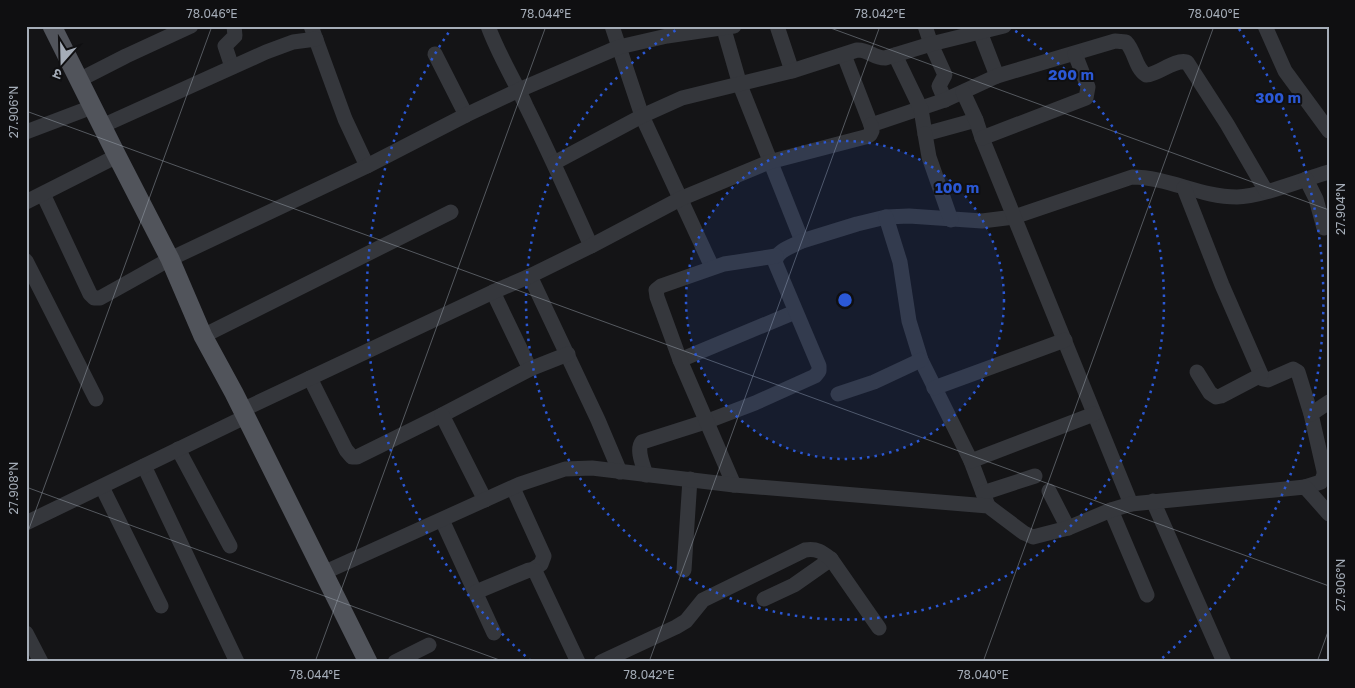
<svg xmlns="http://www.w3.org/2000/svg" width="1355" height="688" font-family="'Golos Text','Noto Sans Devanagari',sans-serif">
<style>
.lines{fill:none;stroke-linecap:round;stroke-linejoin:round}
.minor{stroke:#35373c;stroke-width:15}
.major{stroke:#51545b;stroke-width:19}
.ticks{fill:none;stroke:#a5adb8;stroke-width:1;stroke-opacity:0.45}
.ring{fill:none;stroke:#2b58d5;stroke-width:2.5;stroke-dasharray:2.5 5}
.centre{fill:#2b58d5;stroke:#0f0f11;stroke-width:2.5}
.ring-label{font-size:15px;text-anchor:middle;font-weight:bold;fill:#2b58d5;stroke:#0f0f11;stroke-width:4;stroke-linejoin:round;paint-order:stroke}
.neatline{fill:none;stroke:#a5adb8;stroke-width:2}
.ticks-label{font-size:12px;text-anchor:middle;fill:#a5adb8}
</style>
<rect width="100%" height="100%" fill="#141416"/>
<g class="lines">
<!-- minor -->
<g class="minor">
<path d="M311,26L345,119L367,166"/>
<path d="M488,26C498,54 514,79 526,106C549,152 570,199 591,246"/>
<path d="M612,26L642,116L712,267"/>
<path d="M723,26L740,85L802,241L857,224L886,217L909,216L982,221L1014,217L1132,177C1168,177 1200,197 1237,197C1261,197 1304,179 1329,172"/>
<path d="M777,26L792,71"/>
<path d="M925,26L931,44L945,75L939,86L945,100"/>
<path d="M1265,26L1285,71L1329,131"/>
<path d="M980,32L997,76"/>
<path d="M435,54L466,115"/>
<path d="M844,55L871,125L945,100L997,76L1115,41L1126,42C1135,51 1135,68 1146,75C1160,74 1173,59 1187,62L1227,124L1266,191"/>
<path d="M895,55L921,109L925,134L976,120"/>
<path d="M232,67L225,46L235,36L234,26"/>
<path d="M79,80L126,56L191,26"/>
<path d="M963,92L976,120L982,138L1131,504"/>
<path d="M102,126L266,52L293,42L316,39"/>
<path d="M26,132L92,107"/>
<path d="M925,134L929,157L951,220"/>
<path d="M982,138L1086,98L1088,87L1075,54"/>
<path d="M554,163L642,116L682,98L792,71L857,50C868,49 873,58 885,58L931,44L1004,26"/>
<path d="M1306,179L1316,199L1324,228"/>
<path d="M1184,188L1222,285L1263,379L1268,380L1293,369L1298,372L1311,414L1324,471V475L1321,482L1305,487"/>
<path d="M43,194L90,294L94,298H100L170,259L367,166L466,115L519,90L619,47L667,36L734,26"/>
<path d="M26,202L117,156"/>
<path d="M886,217L900,262L909,321L921,360L971,461L988,506"/>
<path d="M26,261L96,399"/>
<path d="M530,276L598,420L620,472"/>
<path d="M493,292L530,369"/>
<path d="M203,336L451,212"/>
<path d="M680,360L795,312"/>
<path d="M1197,372L1210,393L1216,397L1221,396L1261,375"/>
<path d="M310,378L346,450L352,457H357L442,415L530,369L568,354"/>
<path d="M934,388L1065,340"/>
<path d="M838,394L874,382L921,360"/>
<path d="M242,410L493,292L530,276L591,246L680,199L769,162L865,137L870,135L872,131L871,125"/>
<path d="M1311,414L1329,402"/>
<path d="M442,415L485,500"/>
<path d="M178,449L230,546"/>
<path d="M971,461L1094,414"/>
<path d="M144,466L237,662"/>
<path d="M646,475C643,465 636,450 642,442L708,421L755,403L815,376L819,371V366L775,262C777,250 791,247 802,241"/>
<path d="M734,485L680,360L657,297L656,290L661,286L724,264L776,256"/>
<path d="M102,487L161,606"/>
<path d="M513,488L544,556L541,564L532,570"/>
<path d="M1049,491L1068,528"/>
<path d="M983,493L1035,476"/>
<path d="M1153,501L1224,662"/>
<path d="M1111,510L1147,595"/>
<path d="M442,520L494,633"/>
<path d="M26,523L245,417"/>
<path d="M684,570L690,479"/>
<path d="M323,573L520,484L565,469L592,468L734,485L988,506L1024,533L1033,537L1068,528L1111,510L1131,504L1305,487L1329,514"/>
<path d="M476,592L529,570L535,571L578,662"/>
<path d="M764,599L794,585L831,559"/>
<path d="M26,633L41,662"/>
<path d="M395,662L429,645"/>
<path d="M601,662L676,627L686,621L703,600L805,550C817,548 822,552 831,559L879,628"/>
</g>
<!-- major -->
<path class="major" d="M52,26L117,156L170,259L203,336L234,393L368,662"/>
</g>
<!-- ticks -->
<path class="ticks" d="M825,26L1329,210M26,111L1329,586M26,487L505,662M26,537L212,26M315,662L546,26M649,662L880,26M983,662L1214,26M1317,662L1329,629"/>
<!-- distance rings -->
<circle cx="845" cy="300" r="159" fill="#2b58d5" fill-opacity=".12"/>
<g class="ring">
<circle cx="845" cy="300" r="159"/>
<path d="M1009 27A319 319 0 1 1 681 27"/>
<path d="M531 661A478 478 0 0 1 451 29M1239 29A478 478 0 0 1 1159 661"/>
</g>
<circle cx="845" cy="300" r="8" class="centre"/>
<g class="ring-label">
<text x="1071" y="80">200 m</text>
<text x="1278" y="103">300 m</text>
<text x="957" y="193">100 m</text>
</g>
<!-- border -->
<rect width="1355" height="688" fill="none" stroke="#0f0f11" stroke-width="55"/>
<!-- north arrow -->
<g transform="translate(62 62) rotate(200)" stroke="#0f0f11" stroke-width="4" paint-order="stroke">
<path d="M0-4L9 19L0 12L-9 19Z" fill="#a5adb8"/>
<text y="-8" font-size="14" font-weight="bold" text-anchor="middle" fill="#a5adb8">उ</text>
</g>
<rect x="28" y="28" width="1300" height="632" class="neatline"/>
<g class="ticks-label">
<text x="212" y="18">78.046°E</text>
<text x="546" y="18">78.044°E</text>
<text x="880" y="18">78.042°E</text>
<text x="1214" y="18">78.040°E</text>
<text transform="translate(14 112) rotate(-90)" y="4">27.906°N</text>
<text transform="translate(1341 209) rotate(-90)" y="4">27.904°N</text>
<text transform="translate(14 488) rotate(-90)" y="4">27.908°N</text>
<text transform="translate(1341 585) rotate(-90)" y="4">27.906°N</text>
<text x="315" y="679">78.044°E</text>
<text x="649" y="679">78.042°E</text>
<text x="983" y="679">78.040°E</text>
</g>
</svg>
